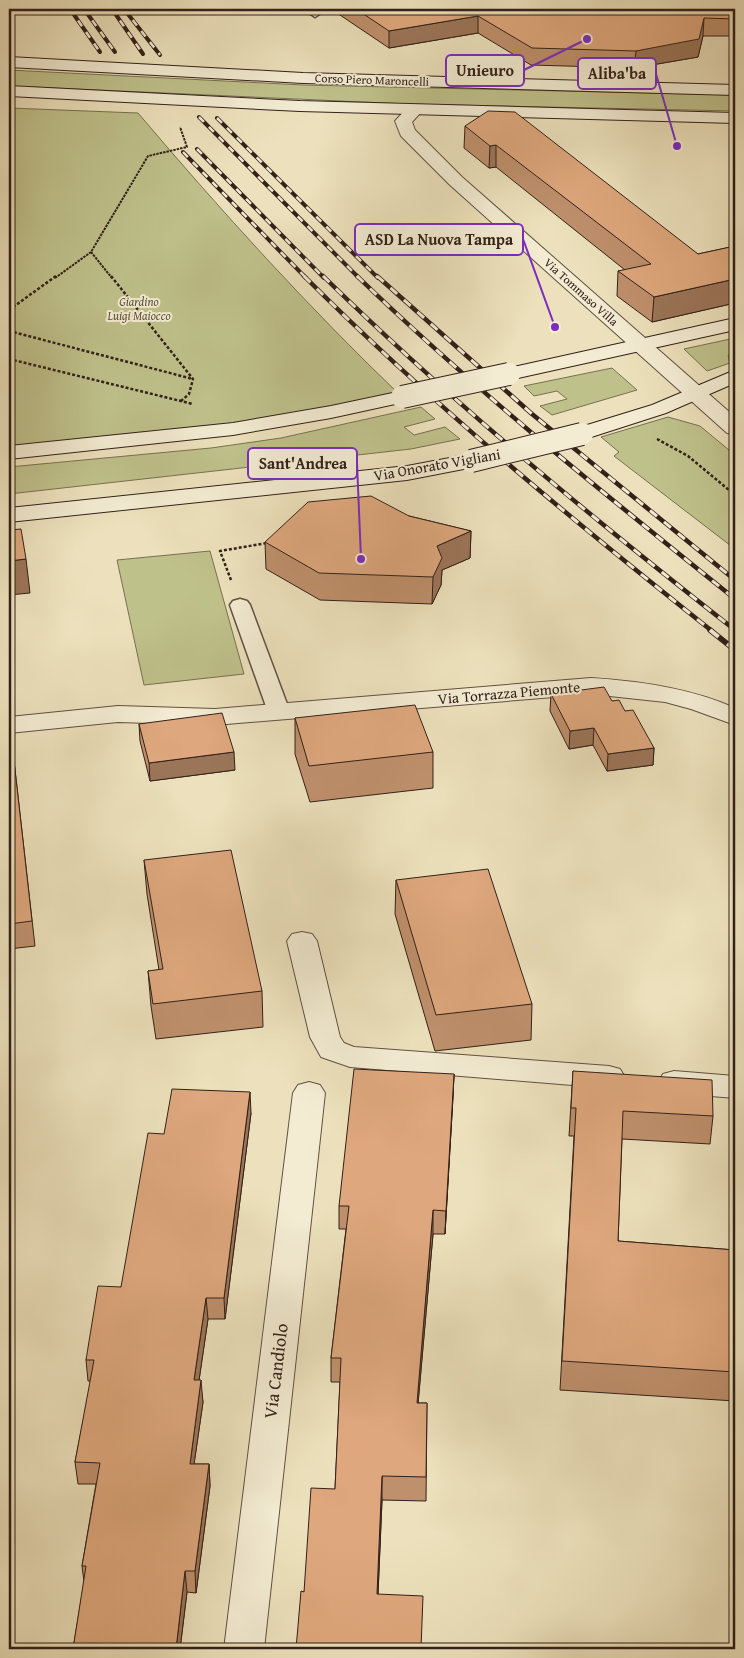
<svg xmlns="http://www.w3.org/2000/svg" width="744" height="1658" font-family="'Gentium Book Plus',serif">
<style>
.green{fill:#bfc18b;stroke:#787052}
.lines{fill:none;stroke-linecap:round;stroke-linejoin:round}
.lane-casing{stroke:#605042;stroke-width:3}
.street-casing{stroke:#605042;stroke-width:2}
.secondary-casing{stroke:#322019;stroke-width:2}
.path-far1{stroke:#322019;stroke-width:2;stroke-dasharray:2.5 1;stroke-linecap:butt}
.path{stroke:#322019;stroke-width:2.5;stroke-dasharray:3 2;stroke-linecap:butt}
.lane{fill:#f3ecd3;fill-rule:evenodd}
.street{fill:#f3ecd3;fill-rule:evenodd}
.secondary{fill:#f3ecd3;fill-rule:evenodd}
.rail-far2-casing{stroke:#322019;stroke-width:4}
.rail-far1-casing{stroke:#322019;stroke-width:4.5}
.rail-casing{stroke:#322019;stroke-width:5.5}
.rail-far2{stroke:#f3ecd3;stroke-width:2.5;stroke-dasharray:7;stroke-linecap:butt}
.rail-far1{stroke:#f3ecd3;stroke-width:3;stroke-dasharray:9;stroke-linecap:butt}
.rail{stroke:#f3ecd3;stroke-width:4;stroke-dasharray:11;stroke-linecap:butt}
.secondary-bridge-casing{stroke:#322019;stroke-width:24;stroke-linecap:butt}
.secondary-bridge{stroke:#f3ecd3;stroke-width:22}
.wall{fill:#bf906c;stroke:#322019}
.shaded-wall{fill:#9b7558;stroke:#322019}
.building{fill:#dea77d;stroke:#322019}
.labels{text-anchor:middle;stroke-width:4;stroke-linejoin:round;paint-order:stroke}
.far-street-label{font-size:12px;fill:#322019;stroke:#f3ecd3}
.far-park-label{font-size:12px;font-style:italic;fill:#5c503b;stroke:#f3ecd3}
.street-label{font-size:15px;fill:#322019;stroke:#f3ecd3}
.near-street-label{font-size:18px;fill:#322019;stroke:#f3ecd3}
.leader{fill:none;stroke:#7b2cbf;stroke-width:2}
.callout-dot{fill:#7b2cbf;stroke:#f3ecd3;stroke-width:2}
.callout{fill:#f3ecd3;stroke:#7b2cbf;stroke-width:2}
.callout-label{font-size:16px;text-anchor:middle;font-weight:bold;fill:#322019}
</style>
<rect width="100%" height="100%" fill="#ece1bc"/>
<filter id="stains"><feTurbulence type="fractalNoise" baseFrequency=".004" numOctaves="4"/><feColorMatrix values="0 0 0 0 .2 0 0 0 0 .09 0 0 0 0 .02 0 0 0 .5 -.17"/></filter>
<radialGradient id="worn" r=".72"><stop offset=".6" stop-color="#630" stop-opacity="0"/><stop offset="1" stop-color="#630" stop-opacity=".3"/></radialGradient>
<!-- green -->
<g class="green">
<path d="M9,70L303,85L735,95V111L407,104L9,86Z"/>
<path d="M9,108L138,113C221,211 309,308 402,397L233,429L9,453Z"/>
<path d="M735,338V353L728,355L730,363L707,371L684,349Z"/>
<path d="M612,368L637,390L552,415L540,406L567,399L557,391L534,396L524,386Z"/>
<path d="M421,407L435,419L404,427L414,435L445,427L460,439L411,449L9,494V467L211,448L281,438Z"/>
<path d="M668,417L700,426L735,455V549L614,456L619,452L601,437Z"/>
<path d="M210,551L244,674L144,685L117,560Z"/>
</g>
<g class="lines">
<defs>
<g id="lane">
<path d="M303,9H317L321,13L315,17Z"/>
<path d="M240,599L247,601L250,605L290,712L286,716L279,718L272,716L268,712L230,605L233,601Z"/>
</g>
<g id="street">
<path d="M415,105L421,106L423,110L412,122L415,130L462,177L735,417V434L727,433L450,185L401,136L395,121L409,106Z"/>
<path d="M591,678C640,681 690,688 735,708V725L691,709L665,702L591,694L215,725L118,722L9,733V717L118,706L215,709Z"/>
<path d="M302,932L312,934L317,941L340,1037L344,1043L354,1047L609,1066L620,1069L625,1077L620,1085L609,1088L350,1067L321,1057L310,1037L287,941L292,934Z"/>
<path d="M674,1071L735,1076V1098L674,1093L663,1090L658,1082L663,1074Z"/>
<path d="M309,1082L320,1085L325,1093L264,1649H224L293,1093L298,1085Z"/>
</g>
<g id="secondary">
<path d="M9,57L303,73L735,85V95L303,83L9,67Z"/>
<path d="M9,86L300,101L735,113V123L300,111L9,96Z"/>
<path d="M735,318V330L509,380L502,378L499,374L502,370L509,368Z"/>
<path d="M735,370V383L666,413L582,440L574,439L571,434L574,429L652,405Z"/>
<path d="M402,391L409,393L413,397L409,401L331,418L233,435L9,459V446L233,423L331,406Z"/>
<path d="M471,454L479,456L482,461L479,466L407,480L9,522V508L407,466Z"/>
</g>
</defs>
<!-- lane casing -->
<use href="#lane" class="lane-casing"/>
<!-- street casing -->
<use href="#street" class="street-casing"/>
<!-- secondary casing -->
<use href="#secondary" class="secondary-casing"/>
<!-- path-far1 -->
<g class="path-far1">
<path d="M91,252L112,278"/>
<path d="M55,278L91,252L148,156L187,147L180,127"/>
</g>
<!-- path -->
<g class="path">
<path d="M111,276L193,379L189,394L181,401"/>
<path d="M9,307L14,316L9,320"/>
<path d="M9,310L56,276"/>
<path d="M9,331L193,379"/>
<path d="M9,359L193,404"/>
<path d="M657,439L688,456L735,495"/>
<path d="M231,580L220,551L267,543"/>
</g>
<!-- lane -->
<use href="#lane" class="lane"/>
<!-- street -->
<use href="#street" class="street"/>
<!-- secondary -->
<use href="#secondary" class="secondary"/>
<defs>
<g id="rail-far2">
<path d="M70,9L100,52"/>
<path d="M84,9L115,52"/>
<path d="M112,9L143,54"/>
<path d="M124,9L160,55"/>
<path d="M199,117L359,278"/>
<path d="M217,118L378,278"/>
<path d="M197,149L324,278"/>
<path d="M183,152L306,278"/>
</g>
<g id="rail-far1">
<path d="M304,276C432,404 571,519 712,631"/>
<path d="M323,276C453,403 592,518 735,630"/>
<path d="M357,276C477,392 606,495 735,599"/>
<path d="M377,276L532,414L735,580"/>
</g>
<path id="rail" d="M710,630L735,650"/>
</defs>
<!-- rail-far2 casing -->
<use href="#rail-far2" class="rail-far2-casing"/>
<!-- rail-far1 casing -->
<use href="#rail-far1" class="rail-far1-casing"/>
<!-- rail casing -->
<use href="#rail" class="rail-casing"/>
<!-- rail-far2 -->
<use href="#rail-far2" class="rail-far2"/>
<!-- rail-far1 -->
<use href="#rail-far1" class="rail-far1"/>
<!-- rail -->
<use href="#rail" class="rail"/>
<defs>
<g id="secondary-bridge">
<path d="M402,397L509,374"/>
<path d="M471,461L582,434"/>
</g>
</defs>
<!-- secondary-bridge casing -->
<use href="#secondary-bridge" class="secondary-bridge-casing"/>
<!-- secondary-bridge -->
<use href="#secondary-bridge" class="secondary-bridge"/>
</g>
<!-- wall -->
<g class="wall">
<path d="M331,9H735V36H703L698,57L634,68L531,65L478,33L389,48Z"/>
<path d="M465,126L698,254L735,246V303L652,322L617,296L618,271L625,270L496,167L489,168L464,148Z"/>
<path d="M409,516L471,531L470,558L442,570L441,585L432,604L320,600L266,569L265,542Z"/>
<path d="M551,694L612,701L625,711L654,748L653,765L607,771L593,745L569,749L550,711Z"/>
<path d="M295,718L433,752V788L310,802L295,754Z"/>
<path d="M139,724L235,770L150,781L140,741Z"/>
<path d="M9,743H12L35,946L9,949Z"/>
<path d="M144,860L262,991L263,1027L156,1039L151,1006L148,971L159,970L147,894Z"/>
<path d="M396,880L532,1004L531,1040L435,1051L395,914Z"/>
<path d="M573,1071L713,1116L710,1144L622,1139L618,1241L735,1250V1401L560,1390L574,1136H569Z"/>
<path d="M454,1074L453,1097L445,1234H433L418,1403H427L426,1501L382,1500L378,1594L304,1592L335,1489L340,1382H331V1358L346,1229H339V1206Z"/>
<path d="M251,1113L225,1319H208L199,1380L203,1402L194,1464H209L210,1486L196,1593L187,1592L180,1649H73L84,1582L82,1566L96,1484H78L75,1462L91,1381H88L86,1360L121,1287L164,1134Z"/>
</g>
<!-- shaded-wall -->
<g class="shaded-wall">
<path d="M478,16V33L389,48V31Z"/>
<path d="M704,18L703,36L698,57L634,68L636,51Z"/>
<path d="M496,145V167L489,168L490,146Z"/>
<path d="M735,279V303L652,322L654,297Z"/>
<path d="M471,531L470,558L442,570L441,585L432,604L433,577L437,546Z"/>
<path d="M26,559L30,593L9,595V561Z"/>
<path d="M594,728L593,745L569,749L570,731Z"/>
<path d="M654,748L653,765L607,771L608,754Z"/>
<path d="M234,752L235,770L150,781L149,763Z"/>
<path d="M454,1074L453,1097L445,1234L446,1211Z"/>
<path d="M250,1092L251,1113L225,1319L224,1298Z"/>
<path d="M433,1210V1234L416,1427L417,1403Z"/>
<path d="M206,1298L208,1319L196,1401L194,1380Z"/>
<path d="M201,1380L203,1402L191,1485L190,1464Z"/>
<path d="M209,1464L210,1486L196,1593L195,1571Z"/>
<path d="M382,1476V1500L377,1618V1594Z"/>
<path d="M185,1571L187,1592L180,1649H176Z"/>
</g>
<!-- building -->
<g class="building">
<path d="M356,9H735V19L704,18L699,39L636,51L532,48L478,16L389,31Z"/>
<path d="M488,111L515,112L698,254L735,246V279L654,297L618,271L651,264L496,145L490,146L465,126Z"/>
<path d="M371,496L409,516L471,531L437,546L442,558L433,577L319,573L265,542L308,502Z"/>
<path d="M21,529L26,559L9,561V530Z"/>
<path d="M604,687L612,701L619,700L625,711L633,710L654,748L608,754L594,728L570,731L551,694Z"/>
<path d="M415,705L433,752L309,766L295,718Z"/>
<path d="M222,713L234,752L149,763L139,724Z"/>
<path d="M9,743H12L32,921L9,924Z"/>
<path d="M231,850L262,991L153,1004L148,971L163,969L144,860Z"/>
<path d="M488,869L532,1004L436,1015L396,880Z"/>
<path d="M354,1069L454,1074L446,1211L433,1210L417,1403H427L426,1477L382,1476L377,1594L423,1596L421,1649H296L301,1591L304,1592L311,1488L335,1489L341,1358H331L349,1206H339Z"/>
<path d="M573,1071L712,1080L713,1116L623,1111L618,1241L735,1250V1372L562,1361L576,1108H571Z"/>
<path d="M172,1089L250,1092L224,1298H206L194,1380H201L190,1464H209L195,1571H185L176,1649H73L86,1566H82L100,1463L75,1462L94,1360H86L98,1286L121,1287L148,1133L164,1134Z"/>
</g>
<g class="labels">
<!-- far-street labels -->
<g class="far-street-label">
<text transform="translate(372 80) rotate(2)" y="4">Corso Piero Maroncelli</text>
<text transform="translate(581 292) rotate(42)" y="4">Via Tommaso Villa</text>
</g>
<!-- far-park labels -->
<g class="far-park-label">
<text x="139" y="306">Giardino<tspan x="139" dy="14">Luigi Maiocco</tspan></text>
</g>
<!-- street labels -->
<g class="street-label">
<text transform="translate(437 465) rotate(-10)" y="5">Via Onorato Vigliani</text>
<text transform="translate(509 693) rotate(-5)" y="5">Via Torrazza Piemonte</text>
</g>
<!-- near-street labels -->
<g class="near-street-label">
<text transform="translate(276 1371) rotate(-83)" y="6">Via Candiolo</text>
</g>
</g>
<!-- callouts -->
<path class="leader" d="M587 39L524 70M677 146L656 74M555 327L523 239M361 559L357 463"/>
<g class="callout-dot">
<circle cx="587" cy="39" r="5"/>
<circle cx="677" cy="146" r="5"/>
<circle cx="555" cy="327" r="5"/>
<circle cx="361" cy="559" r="5"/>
</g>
<g class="callout">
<rect x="446" y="55" width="78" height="31" rx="5"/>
<rect x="578" y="58" width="78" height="31" rx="5"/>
<rect x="355" y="224" width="168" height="31" rx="5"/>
<rect x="248" y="448" width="109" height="31" rx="5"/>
</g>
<g class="callout-label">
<text x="485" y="76">Unieuro</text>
<text x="617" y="79">Aliba'ba</text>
<text x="439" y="245">ASD La Nuova Tampa</text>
<text x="303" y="469">Sant'Andrea</text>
</g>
<!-- margin -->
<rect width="744" height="1658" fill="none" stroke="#ece1bc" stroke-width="30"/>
<rect x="10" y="10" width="724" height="1638" fill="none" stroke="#322019" stroke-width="2.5"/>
<rect x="15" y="15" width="714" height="1628" fill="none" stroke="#322019"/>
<rect width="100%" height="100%" filter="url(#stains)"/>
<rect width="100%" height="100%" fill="url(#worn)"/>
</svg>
